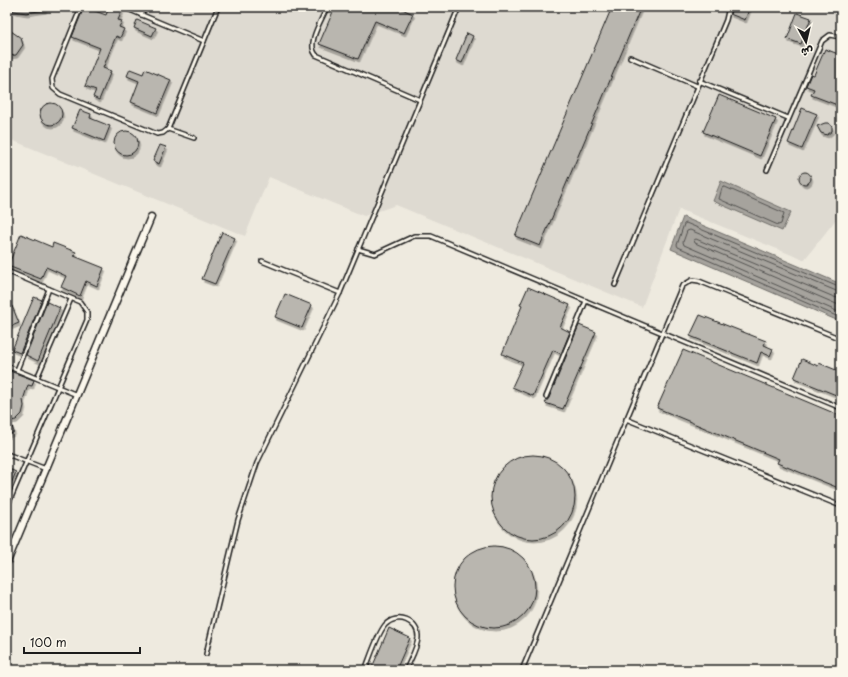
<svg xmlns="http://www.w3.org/2000/svg" width="848" height="677" font-family="'Playpen Sans','Playpen Sans Arabic',sans-serif">
<style>
.built{fill:#dedad1}
.water{fill:#a6a39d;stroke:#6f6d69}
.lines{fill:none;stroke-linecap:round;stroke-linejoin:round}
.shore{stroke:#535250;stroke-width:1}
.building{fill:#b9b6af;stroke:#1c1c1c;filter:url(#shadow)}
.service-casing{stroke:#1c1c1c;stroke-width:6}
.minor-casing{stroke:#1c1c1c;stroke-width:9}
.service{stroke:#fbf7ec;stroke-width:3}
.minor{stroke:#fbf7ec;stroke-width:6}
</style>
<defs>
<filter id="shadow"><feDropShadow dx="1.5" dy="3" stdDeviation="0" flood-color="#0004"/></filter>
</defs>
<rect width="100%" height="100%" fill="#eeeadf"/>
<filter id="ink" filterUnits="userSpaceOnUse"><feTurbulence type="fractalNoise" baseFrequency=".025" numOctaves="2"/><feDisplacementMap in="SourceGraphic" scale="8" xChannelSelector="R" yChannelSelector="G"/><feConvolveMatrix kernelMatrix="1 2 1 2 8 2 1 2 1" color-interpolation-filters="sRGB"/></filter>
<g filter="url(#ink)">
<!-- built -->
<path class="built" d="M7,7H841V213L804,260L679,209L642,307L396,205L364,216L269,177L245,236L7,138Z"/>
<!-- water -->
<g class="water">
<path d="M721,181L791,212L782,231L713,201Z"/>
<path d="M683,217L841,284V322L671,249Z"/>
</g>
<g class="lines">
<!-- shore -->
<g class="shore">
<path d="M725,187L784,213L781,224L778,225L719,199L722,188Z"/>
<path d="M841,288L686,223L684,224L677,245L678,247L841,318"/>
<path d="M841,293L690,230L687,231L683,242L684,245L841,313"/>
<path d="M841,299L834,297L696,239L694,240L695,243L841,306"/>
</g>
</g>
<!-- building -->
<g class="building">
<path d="M9,7H45V10L26,13L9,10Z"/>
<path d="M84,7L106,15L109,7L122,11L118,20L122,21L119,27L124,29L120,38L116,36L103,68L111,71L99,100L93,97L96,90L85,86L100,48L72,37Z"/>
<path d="M335,7H398L413,14L404,33L375,21L358,59L319,44Z"/>
<path d="M612,7H641L540,246L515,236Z"/>
<path d="M732,7H750L745,20L730,14Z"/>
<path d="M797,13L811,18L801,44L787,39Z"/>
<path d="M137,20L156,28L152,36L134,28Z"/>
<path d="M11,31L21,38L23,45L16,55L7,56V32Z"/>
<path d="M467,33L473,36L462,63L456,60Z"/>
<path d="M825,49L841,55L840,106L811,95L814,89L806,86L811,74L814,75Z"/>
<path d="M130,69L143,74L145,69L171,80L157,113L131,102L139,81L127,76Z"/>
<path d="M719,95L776,119L760,156L703,132Z"/>
<circle cx="51" cy="114" r="11"/>
<path d="M802,108L817,114L802,149L788,143Z"/>
<path d="M80,110L91,114L90,118L110,126L104,141L72,128Z"/>
<path d="M825,123H829L832,127V131L827,135L821,133L817,126Z"/>
<circle cx="126" cy="143" r="12"/>
<path d="M160,145L166,147L159,164L153,161Z"/>
<circle cx="805" cy="178" r="6"/>
<path d="M222,232L235,238L215,284L202,279Z"/>
<path d="M21,234L52,247L53,243L76,252L74,256L104,268L97,286L86,281L80,296L61,287L66,276L46,267L41,279L8,266Z"/>
<path d="M528,287L570,305L560,327L570,332L561,354L553,350L533,396L512,387L523,363L502,354L522,306L520,305Z"/>
<path d="M285,294L312,305L302,328L275,317Z"/>
<path d="M34,297L42,300L20,353L12,350Z"/>
<path d="M47,302L60,308L38,361L26,355Z"/>
<path d="M12,306L19,323L7,328V308Z"/>
<path d="M700,315L766,341L764,345L773,349L770,356L761,352L757,363L690,336Z"/>
<path d="M579,325L596,332L563,409L545,403L549,398Z"/>
<path d="M683,350L841,416V489L777,463L779,459L657,408Z"/>
<path d="M802,359L818,366L819,363L841,372V397L794,378Z"/>
<path d="M7,370L34,380L32,386L28,385L23,400L24,406L22,414L16,420L10,421L14,432L7,436Z"/>
<circle cx="533" cy="497" r="42"/>
<path d="M7,468L16,472L7,493Z"/>
<circle cx="494" cy="587" r="41"/>
<path d="M389,628L410,638L396,670H371Z"/>
</g>
<g class="lines">
<defs>
<g id="service">
<path d="M81,7L52,79L53,88L60,94L157,134L163,133L168,129L218,7"/>
<path d="M123,7L204,41"/>
<path d="M327,7C322,20 306,43 316,55L420,100"/>
<path d="M141,15L145,7"/>
<path d="M630,57L697,86"/>
<path d="M699,81L788,118"/>
<path d="M168,129L194,138"/>
<path d="M767,170L822,41L830,35L841,37"/>
<path d="M358,249L375,254L414,236H431L841,408"/>
<path d="M262,261L340,293"/>
<path d="M7,271L80,302L87,312V320L7,507"/>
<path d="M615,285L726,20L729,7"/>
<path d="M7,366L77,395"/>
<path d="M17,370L49,289"/>
<path d="M37,378L71,299"/>
<path d="M546,397L586,301"/>
<path d="M626,419L841,506"/>
<path d="M7,454L46,469"/>
<path d="M206,654L238,520L257,463L340,293L459,7"/>
<path d="M365,670C370,658 377,635 385,625C397,612 419,621 418,638C417,649 410,660 406,670"/>
<path d="M522,670L682,286L692,280L699,281L841,339"/>
</g>
<path id="minor" d="M7,562L151,217"/>
</defs>
<!-- service casing -->
<use href="#service" class="service-casing"/>
<!-- minor casing -->
<use href="#minor" class="minor-casing"/>
<!-- service -->
<use href="#service" class="service"/>
<!-- minor -->
<use href="#minor" class="minor"/>
</g>
</g>
<!-- margin -->
<rect width="848" height="677" fill="none" stroke="#fbf7ec" stroke-width="24"/>
<rect x="12" y="12" width="824" height="653" fill="none" stroke="#1c1c1c" stroke-width="1.5" filter="url(#ink)"/>
<!-- north arrow -->
<g transform="translate(806 42) rotate(172)" stroke="#fbf7ec" stroke-width="3" paint-order="stroke">
<path d="M0-3L7 15L0 10L-7 15Z" fill="#1c1c1c"/>
<text y="-6" font-size="11" font-weight="bold" text-anchor="middle" fill="#1c1c1c">ش</text>
</g>
<!-- scale -->
<path d="M24 647v6h116v-6" fill="none" stroke="#1c1c1c" stroke-width="2"/>
<text x="30" y="647" font-size="12" fill="#1c1c1c" stroke="#fbf7ec" stroke-width="3" paint-order="stroke">100 m</text>
</svg>
